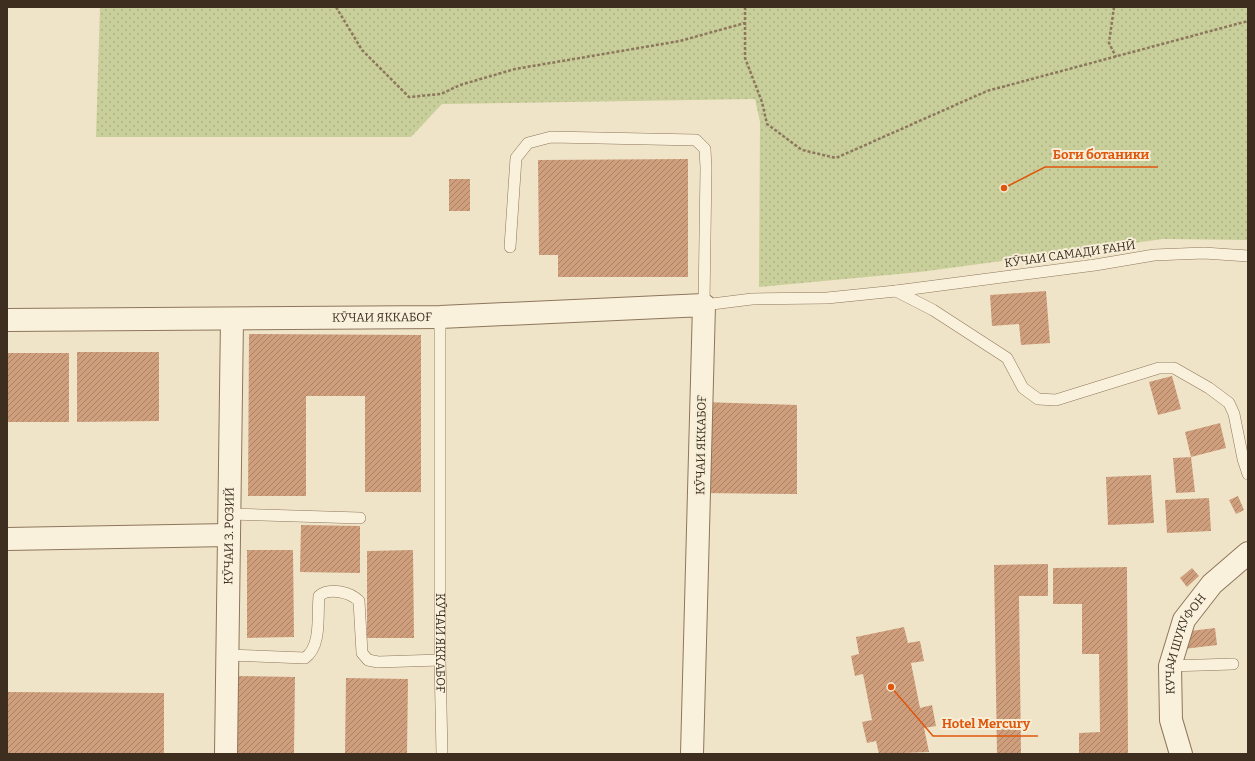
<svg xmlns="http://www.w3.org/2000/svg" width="1255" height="761" font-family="Bitter,serif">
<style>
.garden{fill:url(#garden-dots)}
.building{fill:url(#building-hatch)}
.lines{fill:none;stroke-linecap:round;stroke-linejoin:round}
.service-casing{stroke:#8d765c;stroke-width:12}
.minor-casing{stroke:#8d765c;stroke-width:24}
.path{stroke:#8d765c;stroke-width:2.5;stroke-dasharray:3 2;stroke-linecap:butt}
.service{stroke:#faf1dc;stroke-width:11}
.minor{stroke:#faf1dc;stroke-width:22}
.labels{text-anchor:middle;stroke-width:4;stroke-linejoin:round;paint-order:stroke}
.street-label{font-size:12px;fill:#3d2e20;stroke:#f7eed8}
.leader{fill:none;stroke:#df570d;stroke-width:1.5}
.callout-dot{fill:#df570d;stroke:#f7eed8;stroke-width:1.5}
.callout-label{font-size:13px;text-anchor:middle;font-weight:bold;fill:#df570d;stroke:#f7eed8;stroke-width:4;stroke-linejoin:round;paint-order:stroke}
</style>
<defs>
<pattern id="garden-dots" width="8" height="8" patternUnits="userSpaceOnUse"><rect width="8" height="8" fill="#c9cf9b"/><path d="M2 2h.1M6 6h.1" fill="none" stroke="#aeb285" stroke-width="1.8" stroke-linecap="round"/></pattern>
<pattern id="building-hatch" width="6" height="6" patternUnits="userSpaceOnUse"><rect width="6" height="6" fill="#cf9f7d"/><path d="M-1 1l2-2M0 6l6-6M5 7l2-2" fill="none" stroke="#a98266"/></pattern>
</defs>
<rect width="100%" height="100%" fill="#f0e4c8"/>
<!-- garden -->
<path class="garden" d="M100,7H1248V240L1163,239L920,272L759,287L760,122L755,99L442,104L411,137H96Z"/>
<!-- building -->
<g class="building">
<path d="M688,159V277H558V255H539L538,160Z"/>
<rect x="449" y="179" width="21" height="32"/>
<path d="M1046,291L1050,343L1021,345L1019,324L992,326L990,295Z"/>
<path d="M249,334L421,335V492H365V396H306V496H248Z"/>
<path d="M77,352H159V421L77,422Z"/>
<rect x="7" y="353" width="62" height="69"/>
<path d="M1172,376L1181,409L1158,415L1149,382Z"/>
<path d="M704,402L797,405V494L703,493Z"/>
<path d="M1220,423L1226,448L1191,457L1185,432Z"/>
<path d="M1191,457L1195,492L1176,493L1173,458Z"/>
<path d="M1151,475L1154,523L1108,525L1106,477Z"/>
<path d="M1238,496L1244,510L1236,514L1229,500Z"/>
<path d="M1209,498L1211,531L1167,533L1165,500Z"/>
<path d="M301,525L360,526V573L300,572Z"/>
<path d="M247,550H293L294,637L247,638Z"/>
<path d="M413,550L414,638H367V551Z"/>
<path d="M1048,564V596H1019L1021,754H997L994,565Z"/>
<path d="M1127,567L1128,754H1079V733L1100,732L1099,654H1082V604H1053V568Z"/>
<path d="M1192,568L1199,576L1187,587L1180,578Z"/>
<path d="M904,627L908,643L920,641L924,661L911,663L920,708L932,705L936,726L924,728L929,752L879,754L876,741L867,743L862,722L872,720L863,674L855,676L851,656L859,654L856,637Z"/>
<path d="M1215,628L1217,645L1184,649L1182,632Z"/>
<path d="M233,676L295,677L294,754H232Z"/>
<path d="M346,678L408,679L407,754H345Z"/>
<path d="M7,692L164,693V754H7Z"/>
</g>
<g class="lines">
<defs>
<g id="service">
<path d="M510,247L516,158L528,143L551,137L696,140L705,149L706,168L704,305L752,299L827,298L896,291L1095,265L1154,255L1204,253L1248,256"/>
<path d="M896,291L933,310L1007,358L1023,388L1038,399L1056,400L1159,368H1174L1209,388L1229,403L1234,414L1243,459L1248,474"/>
<path id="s1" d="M440,317V660L442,754"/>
<path d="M229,514L360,518"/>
<path d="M227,655L305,658C322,646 317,615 319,596C329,587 350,592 359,601L362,653L368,660L378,662L440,660"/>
<path d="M1170,666L1233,664"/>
</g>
<g id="minor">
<path id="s2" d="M7,320L440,317L704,305L692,754"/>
<path d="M7,539L229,535"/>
<path id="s3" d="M226,754L232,319"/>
<path id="s4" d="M1181,754L1171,720L1170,666L1184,620L1212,584L1248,553"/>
</g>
</defs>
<!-- service casing -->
<use href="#service" class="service-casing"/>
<!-- minor casing -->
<use href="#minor" class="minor-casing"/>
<!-- path -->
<g class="path">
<path d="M336,7L362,50L409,97L441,94L460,85L515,69L680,41L745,23"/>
<path d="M745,7V58L762,102L767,124L802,150L836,158L987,91L1248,21"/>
<path d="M1114,7L1109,43L1116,57"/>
</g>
<!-- service -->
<use href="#service" class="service"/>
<!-- minor -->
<use href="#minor" class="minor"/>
</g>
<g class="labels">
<!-- street labels -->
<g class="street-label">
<text transform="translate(1070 254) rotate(-8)" y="4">КӮЧАИ САМАДИ ҒАНӢ</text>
<text dy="4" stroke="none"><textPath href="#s2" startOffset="375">КӮЧАИ ЯККАБОҒ</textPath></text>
<text transform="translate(701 445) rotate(-89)" y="4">КӮЧАИ ЯККАБОҒ</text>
<text dy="4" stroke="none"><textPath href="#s3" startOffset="218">КӮЧАИ З. РОЗИЙ</textPath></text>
<text dy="4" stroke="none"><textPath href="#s1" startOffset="326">КӮЧАИ ЯККАБОҒ</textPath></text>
<text dy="4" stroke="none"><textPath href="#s4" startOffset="115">КУЧАИ ШУКУФОН</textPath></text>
</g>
</g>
<!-- callouts -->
<path class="leader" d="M1004 188L1045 167H1158M891 687L933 736H1038"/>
<g class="callout-dot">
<circle cx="1004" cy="188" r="4"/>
<circle cx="891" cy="687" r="4"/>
</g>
<g class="callout-label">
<text x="1101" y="159">Боги ботаники</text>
<text x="986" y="728">Hotel Mercury</text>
</g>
<!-- border -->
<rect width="1255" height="761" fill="none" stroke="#3d2e20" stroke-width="16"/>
</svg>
